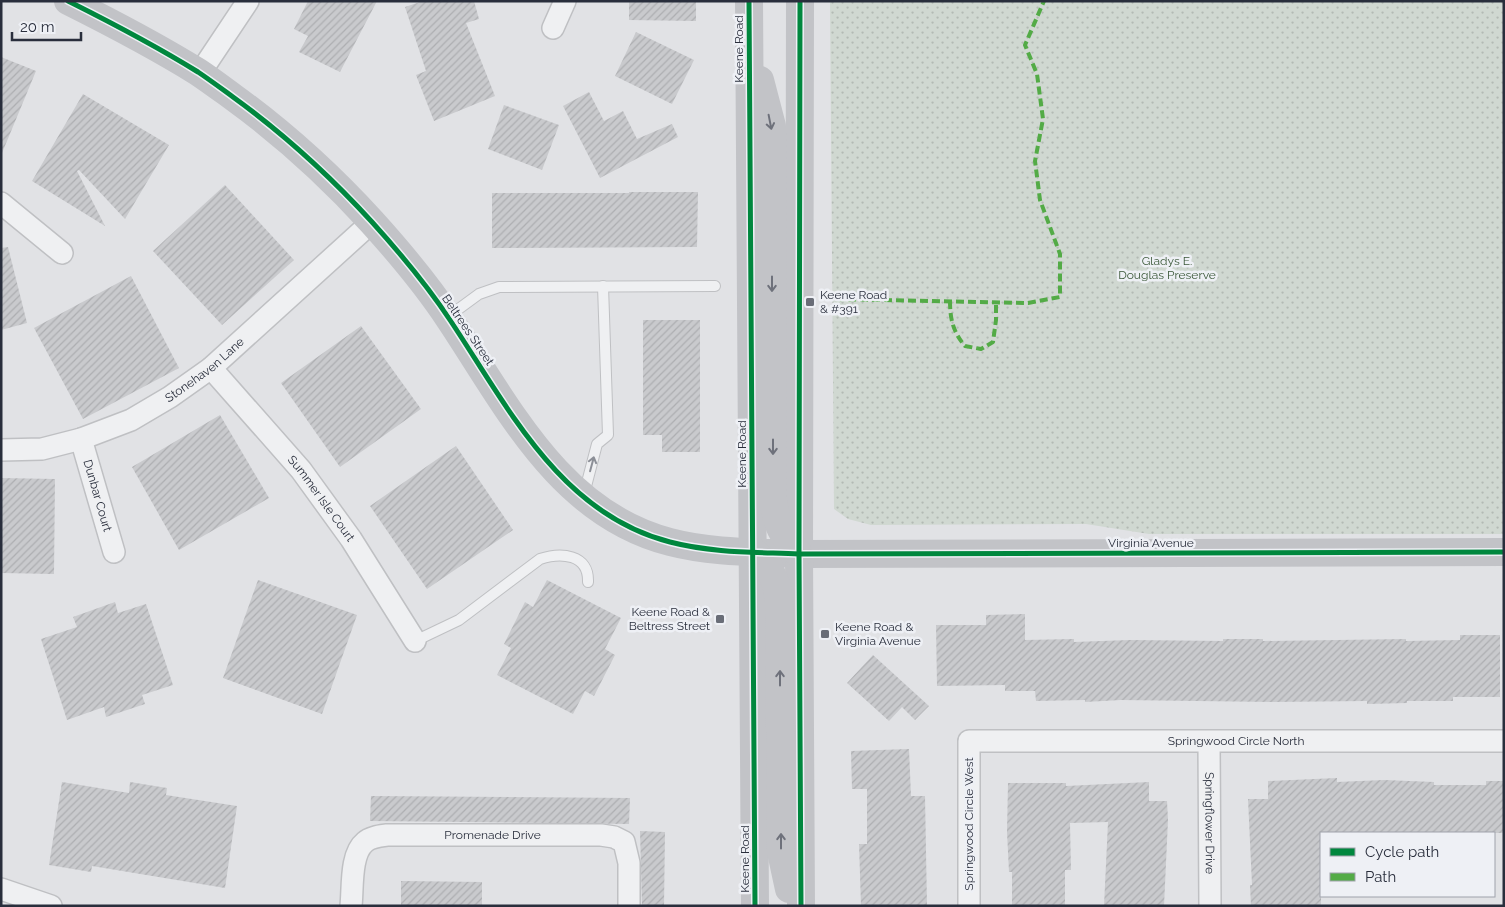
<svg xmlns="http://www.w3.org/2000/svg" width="1505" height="907" font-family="Raleway,sans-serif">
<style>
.grass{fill:url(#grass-dots)}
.building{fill:url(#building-hatch)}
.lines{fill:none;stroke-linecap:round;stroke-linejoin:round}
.lane-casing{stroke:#bfc0c3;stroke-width:12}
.street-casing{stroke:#bfc0c3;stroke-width:24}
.lane{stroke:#eff0f2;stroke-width:10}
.street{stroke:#eff0f2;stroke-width:21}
.secondary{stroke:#c2c3c7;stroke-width:28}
.quiet{stroke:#53ab46;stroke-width:4;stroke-dasharray:8 4;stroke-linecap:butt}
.cycleway-casing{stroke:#eef0f5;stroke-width:8}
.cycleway{stroke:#00873e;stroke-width:5}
.oneway{stroke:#6e717b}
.oneway2{stroke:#8c8f97}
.poi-dot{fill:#696d77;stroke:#eef0f5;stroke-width:2}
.labels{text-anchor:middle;stroke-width:5;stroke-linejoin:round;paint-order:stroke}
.street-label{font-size:12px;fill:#292e3c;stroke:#eef0f5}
.park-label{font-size:12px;fill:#3a5738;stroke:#eef0f5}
.poi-label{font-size:12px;fill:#292e3c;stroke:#eef0f5;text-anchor:start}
</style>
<defs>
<pattern id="grass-dots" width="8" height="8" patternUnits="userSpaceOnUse" patternTransform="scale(1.25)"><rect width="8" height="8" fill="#d0d8d1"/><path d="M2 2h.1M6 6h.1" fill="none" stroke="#b3bab4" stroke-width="1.8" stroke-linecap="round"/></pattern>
<pattern id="building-hatch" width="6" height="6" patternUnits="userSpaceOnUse" patternTransform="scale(1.25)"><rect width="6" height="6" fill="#c9cacd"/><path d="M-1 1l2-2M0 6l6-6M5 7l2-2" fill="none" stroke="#adaeb1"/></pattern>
</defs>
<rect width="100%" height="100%" fill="#e1e2e5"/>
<!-- grass -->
<path class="grass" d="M830,1H1504V534H1149L1086,524L871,525L848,519L834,509Z"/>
<!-- building -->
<g class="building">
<path d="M308,1H377L340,72L299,52L308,36L294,29Z"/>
<path d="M423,1H474L479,19L466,23L495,96L434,121L416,75L426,71L405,7Z"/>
<path d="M629,1H696V21L629,20Z"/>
<path d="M636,32L694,60L672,104L615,76Z"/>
<path d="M1,57L36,71L2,153L1,152Z"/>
<path d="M589,92L604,121L623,111L637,139L672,124L678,137L600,178L563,106Z"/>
<path d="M83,94L169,145L125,219L79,170L77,171L105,226L32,181Z"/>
<path d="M504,105L559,125L542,170L488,149Z"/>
<path d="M225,185L294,260L222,325L153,251Z"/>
<path d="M629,192H698L697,247L492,248V193H629Z"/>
<path d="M8,247L27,323L1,330V248Z"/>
<path d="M131,276L179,368L83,419L34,328Z"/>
<path d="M643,320H700V452H662V435H643Z"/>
<path d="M361,326L421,409L340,467L281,383Z"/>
<path d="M220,415L269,498L179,550L132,467Z"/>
<path d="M456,446L513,530L427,589L370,506Z"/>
<path d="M1,478L55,479L54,574L1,573Z"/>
<path d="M258,580L357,615L322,714L223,678Z"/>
<path d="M547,580L621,618L605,649L615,655L594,696L585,691L573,714L497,675L511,648L504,644L525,602L533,607Z"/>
<path d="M115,602L118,613L146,604L173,685L142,695L145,704L106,717L104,707L67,720L41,639L77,627L73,617Z"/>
<path d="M1025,614V640L1074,639V642L1130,640L1223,641V639H1263V641L1406,639V641L1460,640V635H1500V697H1453V701H1407V703L1367,704V701L1273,702L1121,700L1085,702V700L1036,701L1035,691H1005V685L937,686L936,625H986V615Z"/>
<path d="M873,655L929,706L915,720L902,707L889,721L847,683Z"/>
<path d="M909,749L911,796H925L927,906H861L859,844H867V789H852L851,751Z"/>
<path d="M1337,778V782L1384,780L1434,782V785H1486V781H1504V833H1321V906H1251L1250,885H1252L1248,799H1268V781Z"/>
<path d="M62,782L129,793L130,782L167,788L166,795L237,806L225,888L92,866L91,872L49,865Z"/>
<path d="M1149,782V801H1167L1168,820L1164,906H1104L1108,822L1070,823L1071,870H1065V906H1012V872H1009L1007,832L1008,783H1066V786Z"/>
<path d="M371,796L630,798L629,824L370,821Z"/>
<path d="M640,831L665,832L664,906H642Z"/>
<path d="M401,881L482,882V906H401Z"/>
</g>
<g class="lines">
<defs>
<g id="lane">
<path d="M449,316L479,294L499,287L715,286"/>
<path d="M584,494L597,444L608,435L603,286"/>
<path d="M415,641L459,620L540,559C561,552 589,554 588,582"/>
</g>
<g id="street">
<path d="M553,28L565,1"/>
<path d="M200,73L248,1"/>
<path d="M1,203L62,253"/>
<path id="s1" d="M211,368L301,470L351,539L415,641"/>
<path id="s2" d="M81,439L114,552"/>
<path id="s3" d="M1,450L42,449L81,439L131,420L170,397L211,368L372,222"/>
<path id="s4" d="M1209,742L1210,906"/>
<path d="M1,889L51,906"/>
<path id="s5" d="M351,906C353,888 350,854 365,842C370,837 380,836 387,835H601L614,837L624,842L629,863V906"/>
<path id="s6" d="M969,906V741H1504"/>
</g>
</defs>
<!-- lane casing -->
<use href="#lane" class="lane-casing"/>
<!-- street casing -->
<use href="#street" class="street-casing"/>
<!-- lane -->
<use href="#lane" class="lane"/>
<!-- street -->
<use href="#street" class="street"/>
<!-- secondary -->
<g class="secondary">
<path d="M68,1C112,23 156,46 198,72C210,80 222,89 233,97C284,134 330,176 372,222C400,253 427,285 450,320C508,407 560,514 670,542C712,553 756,552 799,554L1504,552"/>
<path d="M749,1L755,906"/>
<path d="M800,1L799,554L801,906"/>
<path d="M760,80L772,126L773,501C777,526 782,535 799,554"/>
<path d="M754,552L769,567L777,587L779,602L781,852L789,889"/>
</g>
<!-- quiet -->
<g class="quiet">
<path d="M836,299L1028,303L1060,297V254L1040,200L1035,161L1043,119L1037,74L1025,45L1044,1"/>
<path d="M950,301C950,319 953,332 965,346L981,349L993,342L996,320V301"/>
</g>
<defs>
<g id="cycleway">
<path d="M68,1C112,23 156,46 198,72C210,80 222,89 233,97C284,134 330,176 372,222C400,253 427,285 450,320C508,407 560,514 670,542C712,553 756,552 799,554L1504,552"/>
<path d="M749,1L755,906"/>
<path d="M800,1L799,554L801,906"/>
</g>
</defs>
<!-- cycleway casing -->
<use href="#cycleway" class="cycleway-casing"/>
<!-- cycleway -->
<use href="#cycleway" class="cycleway"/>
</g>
<!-- one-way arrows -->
<defs><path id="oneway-shaft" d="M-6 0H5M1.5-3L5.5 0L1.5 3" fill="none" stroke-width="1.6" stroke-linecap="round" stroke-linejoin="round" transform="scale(1.25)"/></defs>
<g class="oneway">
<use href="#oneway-shaft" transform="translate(770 122) rotate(79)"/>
<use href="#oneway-shaft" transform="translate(772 284) rotate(90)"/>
<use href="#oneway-shaft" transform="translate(773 447) rotate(90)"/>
<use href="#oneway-shaft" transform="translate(780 678) rotate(-90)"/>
<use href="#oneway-shaft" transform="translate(781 841) rotate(-90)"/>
</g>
<use class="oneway2" href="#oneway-shaft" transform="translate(592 464) rotate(-75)"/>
<!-- markers -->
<g class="poi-dot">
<rect x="805" y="297" width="10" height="10" rx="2.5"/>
<rect x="715" y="614" width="10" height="10" rx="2.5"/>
<rect x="820" y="629" width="10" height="10" rx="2.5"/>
</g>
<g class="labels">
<!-- street labels -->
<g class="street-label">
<text transform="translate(739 49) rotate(-90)" y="4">Keene Road</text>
<text transform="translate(468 330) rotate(56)" y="4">Beltrees Street</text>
<text dy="4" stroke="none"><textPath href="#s3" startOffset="224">Stonehaven Lane</textPath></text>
<text transform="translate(742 454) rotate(-90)" y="4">Keene Road</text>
<text dy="4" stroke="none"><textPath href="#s2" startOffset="59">Dunbar Court</textPath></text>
<text dy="4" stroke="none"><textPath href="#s1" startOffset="171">Summer Isle Court</textPath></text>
<text x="1151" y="547">Virginia Avenue</text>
<text dy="4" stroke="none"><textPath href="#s6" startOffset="432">Springwood Circle North</textPath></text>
<text transform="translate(969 824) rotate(-90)" y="4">Springwood Circle West</text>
<text dy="4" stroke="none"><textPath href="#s4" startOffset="81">Springflower Drive</textPath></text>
<text dy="4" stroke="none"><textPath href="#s5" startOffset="196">Promenade Drive</textPath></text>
<text transform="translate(745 859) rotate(-90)" y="4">Keene Road</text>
</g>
<!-- park labels -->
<g class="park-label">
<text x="1167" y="265">Gladys E.<tspan x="1167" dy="14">Douglas Preserve</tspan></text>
</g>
<!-- poi labels -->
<g class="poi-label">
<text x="820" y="299">Keene Road<tspan x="820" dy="14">&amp; #391</tspan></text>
<text x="710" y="616" text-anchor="end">Keene Road &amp;<tspan x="710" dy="14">Beltress Street</tspan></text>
<text x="835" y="631">Keene Road &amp;<tspan x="835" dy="14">Virginia Avenue</tspan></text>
</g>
</g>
<!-- border -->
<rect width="1505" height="907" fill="none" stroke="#292e3c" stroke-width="5"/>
<!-- legend -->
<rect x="1320" y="832" width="175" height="65" fill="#eef0f5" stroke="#9fa2ab"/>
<rect x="1330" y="848" width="25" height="8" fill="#00873e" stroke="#9fa2ab"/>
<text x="1365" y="857" font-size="15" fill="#292e3c">Cycle path</text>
<rect x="1330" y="873" width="25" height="8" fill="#53ab46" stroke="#9fa2ab"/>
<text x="1365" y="882" font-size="15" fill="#292e3c">Path</text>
<!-- scale -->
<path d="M12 32v8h69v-8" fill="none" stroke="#292e3c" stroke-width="2.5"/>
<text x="20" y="32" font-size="15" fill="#292e3c" stroke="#eef0f5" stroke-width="4" paint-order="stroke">20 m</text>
</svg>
